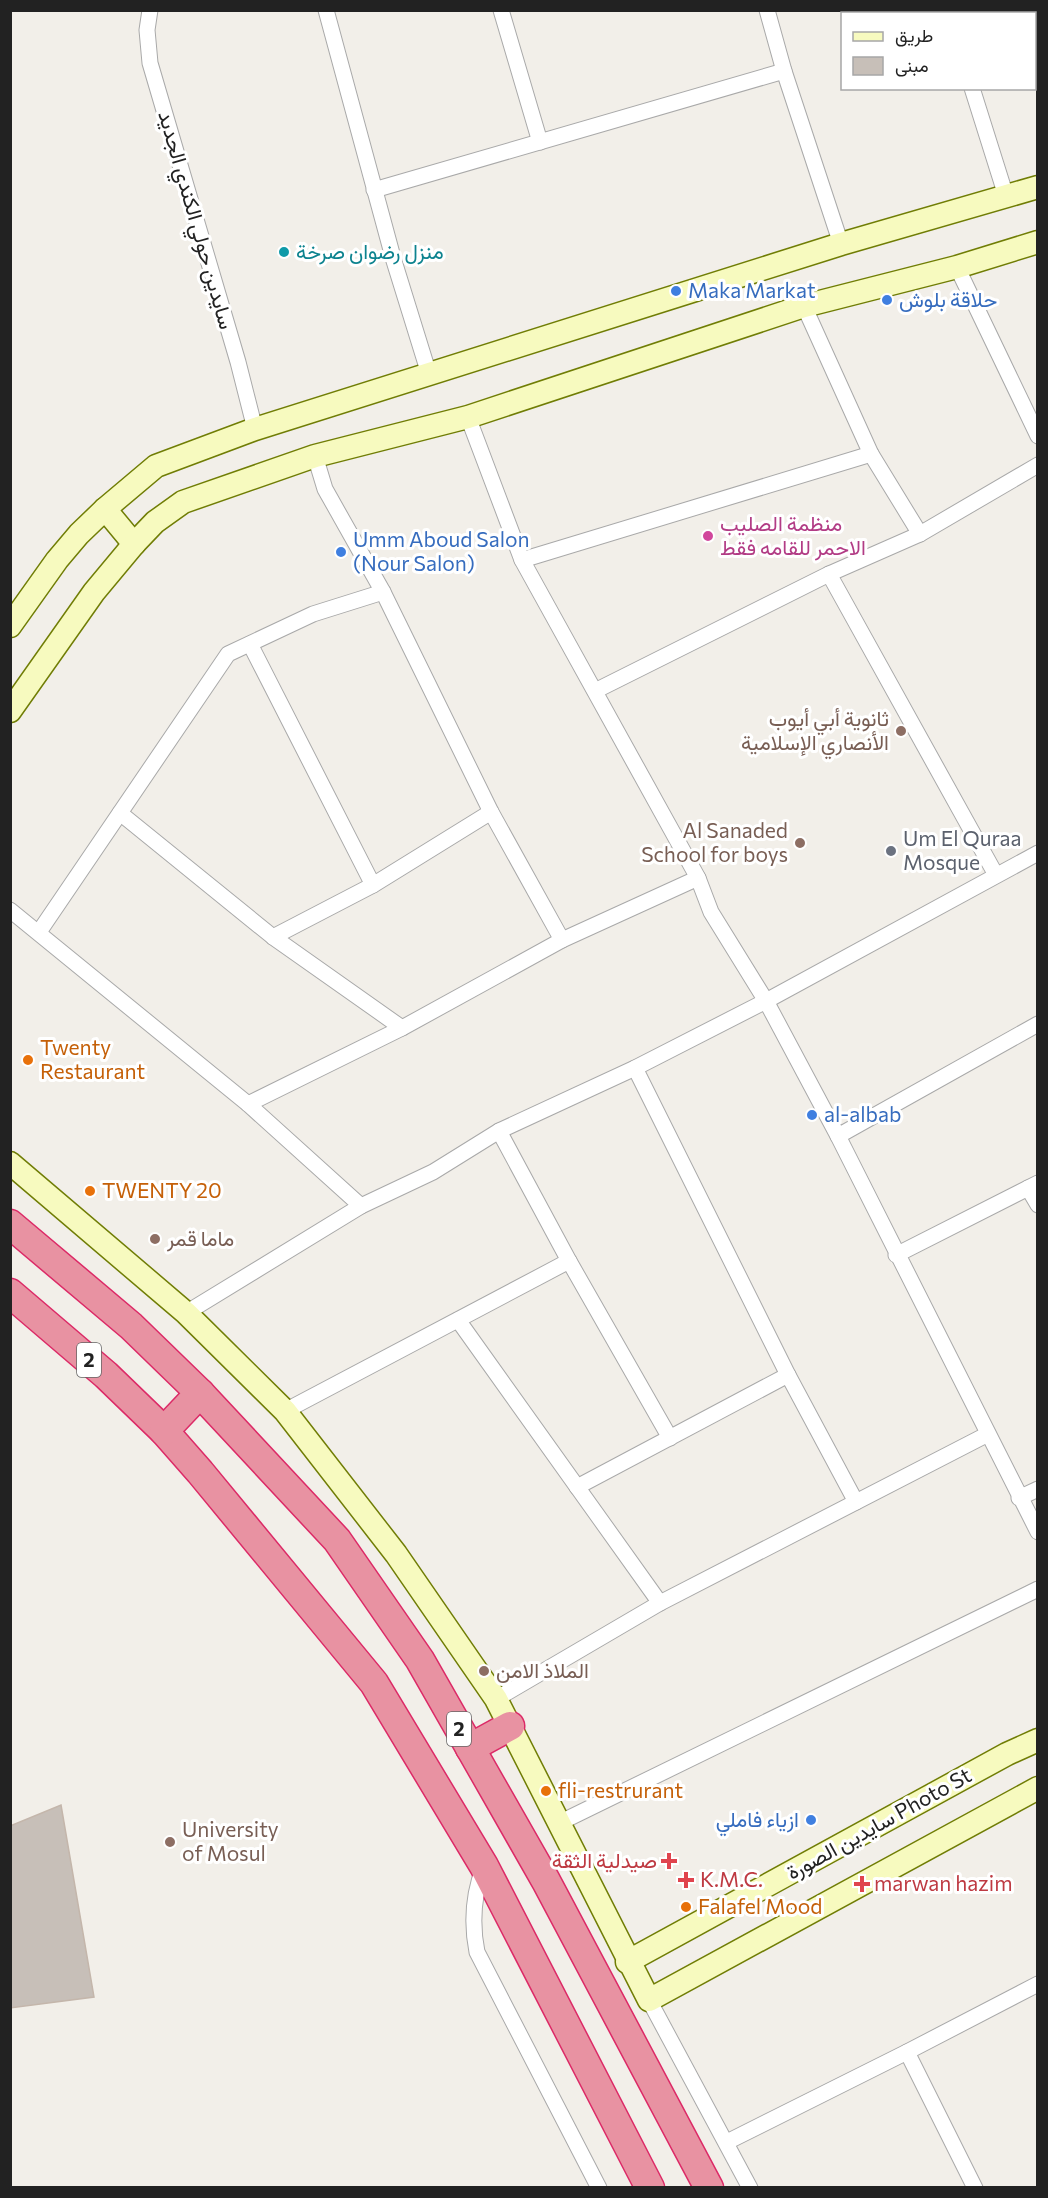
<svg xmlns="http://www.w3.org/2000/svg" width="1048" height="2198" font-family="Commissioner,Vazirmatn,sans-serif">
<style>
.building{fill:#c7bfb8;stroke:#c4b6ab;stroke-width:1.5}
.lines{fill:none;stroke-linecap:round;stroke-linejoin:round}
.street-casing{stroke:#a9a9a9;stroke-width:17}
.secondary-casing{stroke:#707d05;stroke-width:25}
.highway-casing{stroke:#dc2a67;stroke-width:31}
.street{stroke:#fff;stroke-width:15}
.secondary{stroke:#f7fabf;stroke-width:22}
.highway{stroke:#e892a2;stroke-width:28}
.culture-dot{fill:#0f9aa8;stroke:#fff;stroke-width:2}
.shop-dot{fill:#3f7fe0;stroke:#fff;stroke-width:2}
.hotel-dot{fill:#d1479c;stroke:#fff;stroke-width:2}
.education-dot{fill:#8d6e63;stroke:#fff;stroke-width:2}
.worship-dot{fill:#6b7280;stroke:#fff;stroke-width:2}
.food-dot{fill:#e8710a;stroke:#fff;stroke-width:2}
.health-dot{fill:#e0444e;stroke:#fff;stroke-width:2}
.labels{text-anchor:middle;stroke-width:6;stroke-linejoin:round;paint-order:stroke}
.shield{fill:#fff;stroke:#646464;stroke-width:1.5}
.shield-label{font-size:20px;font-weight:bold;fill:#222}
.street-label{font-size:21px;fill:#222;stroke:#fff}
.culture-label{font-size:21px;fill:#0d838f;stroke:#fff;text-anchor:start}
.shop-label{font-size:21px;fill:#366cbe;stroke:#fff;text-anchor:start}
.hotel-label{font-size:21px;fill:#b23c85;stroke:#fff;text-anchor:start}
.education-label{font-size:21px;fill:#785e54;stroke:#fff;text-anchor:start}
.worship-label{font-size:21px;fill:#5b616d;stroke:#fff;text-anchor:start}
.food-label{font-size:21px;fill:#c56008;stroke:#fff;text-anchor:start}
.health-label{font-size:21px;fill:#be3a42;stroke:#fff;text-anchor:start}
</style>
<rect width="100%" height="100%" fill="#f2efe9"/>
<!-- building -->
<path class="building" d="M61,1805L94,1997L10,2008V1826Z"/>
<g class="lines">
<defs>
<g id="street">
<path d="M150,10L147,30L150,63L238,362L255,429"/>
<path d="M326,10L394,261L429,374"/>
<path d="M501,10L540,142"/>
<path d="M767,10L784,71L841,244"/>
<path d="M949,13L957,10"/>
<path d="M972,88L1006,196"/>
<path d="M374,190L784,71"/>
<path d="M957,267L1038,436"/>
<path d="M804,306L871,454L920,534"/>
<path d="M468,417L522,560L698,878L711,912L766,1001L838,1136L1038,1532"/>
<path d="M315,456L325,489L383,592L491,812L562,940"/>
<path d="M522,560L871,454"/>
<path d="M829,574L996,875"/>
<path d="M250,644L373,885"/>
<path d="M595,691L829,574L920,534L1038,465"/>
<path d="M120,813L273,937L402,1028"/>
<path d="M10,910L248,1104L361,1206"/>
<path d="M39,932L228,654L313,614L383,592"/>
<path d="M273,937L373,885L491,812"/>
<path d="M635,1068L788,1375L856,1502"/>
<path d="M248,1104L402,1028L562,940L698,878"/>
<path d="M499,1131L569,1261L670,1438"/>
<path d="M838,1136L1038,1024"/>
<path d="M1028,1188L1038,1205"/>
<path d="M896,1255L1038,1183"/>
<path d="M186,1313L361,1206L433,1172L499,1131L635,1068L766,1001L1038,853"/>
<path d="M458,1320L660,1603"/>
<path d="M285,1411L569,1261"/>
<path d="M577,1487L788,1375"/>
<path d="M1019,1498L1038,1489"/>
<path d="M496,1699L660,1603L988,1434"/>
<path d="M559,1823L1038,1589"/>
<path d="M484,1866C473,1895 471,1922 477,1952L599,2188"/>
<path d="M649,2000L750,2188"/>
<path d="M907,2052L975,2188"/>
<path d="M727,2142L907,2052L1038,1984"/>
</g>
<g id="secondary">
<path d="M105,509L134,544"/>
<path d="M10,626L57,560L79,534L105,509L156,466L255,429L841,244L1038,187"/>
<path d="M10,711L94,592L134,544L155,522L183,502L315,456L468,417L804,306L957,267L1038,242"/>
<path d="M10,1163L186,1313L285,1411L396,1554L496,1699L649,2000L1038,1788"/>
<path d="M627,1962L1007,1754L1038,1740"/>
</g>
<g id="highway">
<path d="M10,1224L131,1326L200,1393L337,1540L420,1660L546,1881L709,2188"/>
<path d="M10,1293L106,1375L164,1431L200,1472L374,1683L484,1866L650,2188"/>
<path d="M164,1431L200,1393"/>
<path d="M470,1748L510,1726"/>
</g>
</defs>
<!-- street casing -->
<use href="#street" class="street-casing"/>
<!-- secondary casing -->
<use href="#secondary" class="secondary-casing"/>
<!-- highway casing -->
<use href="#highway" class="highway-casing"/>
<!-- street -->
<use href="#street" class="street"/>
<!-- secondary -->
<use href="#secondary" class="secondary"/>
<!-- highway -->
<use href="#highway" class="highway"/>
</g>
<!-- markers -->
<circle class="culture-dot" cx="284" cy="252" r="6"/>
<g class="shop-dot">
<circle cx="676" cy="291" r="6"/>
<circle cx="887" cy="300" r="6"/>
<circle cx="341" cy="552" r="6"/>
<circle cx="812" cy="1115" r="6"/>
<circle cx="811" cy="1820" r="6"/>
</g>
<circle class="hotel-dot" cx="708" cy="536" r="6"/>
<g class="education-dot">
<circle cx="901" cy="731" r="6"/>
<circle cx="800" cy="843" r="6"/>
<circle cx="155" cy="1239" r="6"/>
<circle cx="484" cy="1671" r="6"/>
<circle cx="170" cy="1842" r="6"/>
</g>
<circle class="worship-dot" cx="891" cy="851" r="6"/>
<g class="food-dot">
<circle cx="28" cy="1060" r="6"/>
<circle cx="90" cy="1191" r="6"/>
<circle cx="546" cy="1791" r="6"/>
<circle cx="686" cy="1907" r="6"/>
</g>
<g class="health-dot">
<path d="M666 1852h6v6h6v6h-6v6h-6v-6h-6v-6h6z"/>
<path d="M683 1871h6v6h6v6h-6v6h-6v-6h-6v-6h6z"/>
<path d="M859 1875h6v6h6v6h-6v6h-6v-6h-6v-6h6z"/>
</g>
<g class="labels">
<!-- shield labels -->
<g class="shield">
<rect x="77" y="1343" width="24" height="34" rx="4.5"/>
<rect x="447" y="1712" width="24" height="34" rx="4.5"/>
</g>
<g class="shield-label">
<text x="89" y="1367">2</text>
<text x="459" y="1736">2</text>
</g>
<!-- street labels -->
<g class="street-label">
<text transform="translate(196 220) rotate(74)" y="7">سايدين حولي الكندي الجديد</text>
<text transform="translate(879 1824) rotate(-29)" y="7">سايدين الصورة Photo St</text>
</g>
<!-- culture labels -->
<g class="culture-label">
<text x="296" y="259">منزل رضوان صرخة</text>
</g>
<!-- shop labels -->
<g class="shop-label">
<text x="688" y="298">Maka Markat</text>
<text x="899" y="307">حلاقة بلوش</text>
<text x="353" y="547">Umm Aboud Salon<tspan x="353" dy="24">(Nour Salon)</tspan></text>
<text x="824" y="1122">al-albab</text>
<text x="799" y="1827" text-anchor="end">ازياء فاملي</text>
</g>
<!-- hotel labels -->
<g class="hotel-label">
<text x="720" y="531">منظمة الصليب<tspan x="720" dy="24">الاحمر للقامه فقط</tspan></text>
</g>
<!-- education labels -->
<g class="education-label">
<text x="889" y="726" text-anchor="end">ثانوية أبي أيوب<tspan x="889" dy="24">الأنصاري الإسلامية</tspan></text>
<text x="788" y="838" text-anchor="end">Al Sanaded<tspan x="788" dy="24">School for boys</tspan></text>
<text x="167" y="1246">ماما قمر</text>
<text x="496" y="1678">الملاذ الامن</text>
<text x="182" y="1837">University<tspan x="182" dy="24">of Mosul</tspan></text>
</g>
<!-- worship labels -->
<g class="worship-label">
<text x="903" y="846">Um El Quraa<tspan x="903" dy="24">Mosque</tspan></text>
</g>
<!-- food labels -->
<g class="food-label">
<text x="40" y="1055">Twenty<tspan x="40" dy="24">Restaurant</tspan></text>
<text x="102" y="1198">TWENTY 20</text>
<text x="558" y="1798">fli-restrurant</text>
<text x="698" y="1914">Falafel Mood</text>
</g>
<!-- health labels -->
<g class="health-label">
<text x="657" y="1868" text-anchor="end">صيدلية الثقة</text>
<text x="700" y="1887">K.M.C.</text>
<text x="874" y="1891">marwan hazim</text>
</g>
</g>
<!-- border -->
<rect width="1048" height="2198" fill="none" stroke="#222222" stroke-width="24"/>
<!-- legend -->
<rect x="841" y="12" width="195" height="78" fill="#ffffff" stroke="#a7a7a7" stroke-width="1.5"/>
<rect x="853" y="32" width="30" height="9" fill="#f7fabf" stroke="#a7a7a7" stroke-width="1.5"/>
<text x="895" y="42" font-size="18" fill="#222222">طريق</text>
<rect x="853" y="57" width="30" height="18" fill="#c7bfb8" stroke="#a7a7a7" stroke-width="1.5"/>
<text x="895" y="72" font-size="18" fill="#222222">مبنى</text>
</svg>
